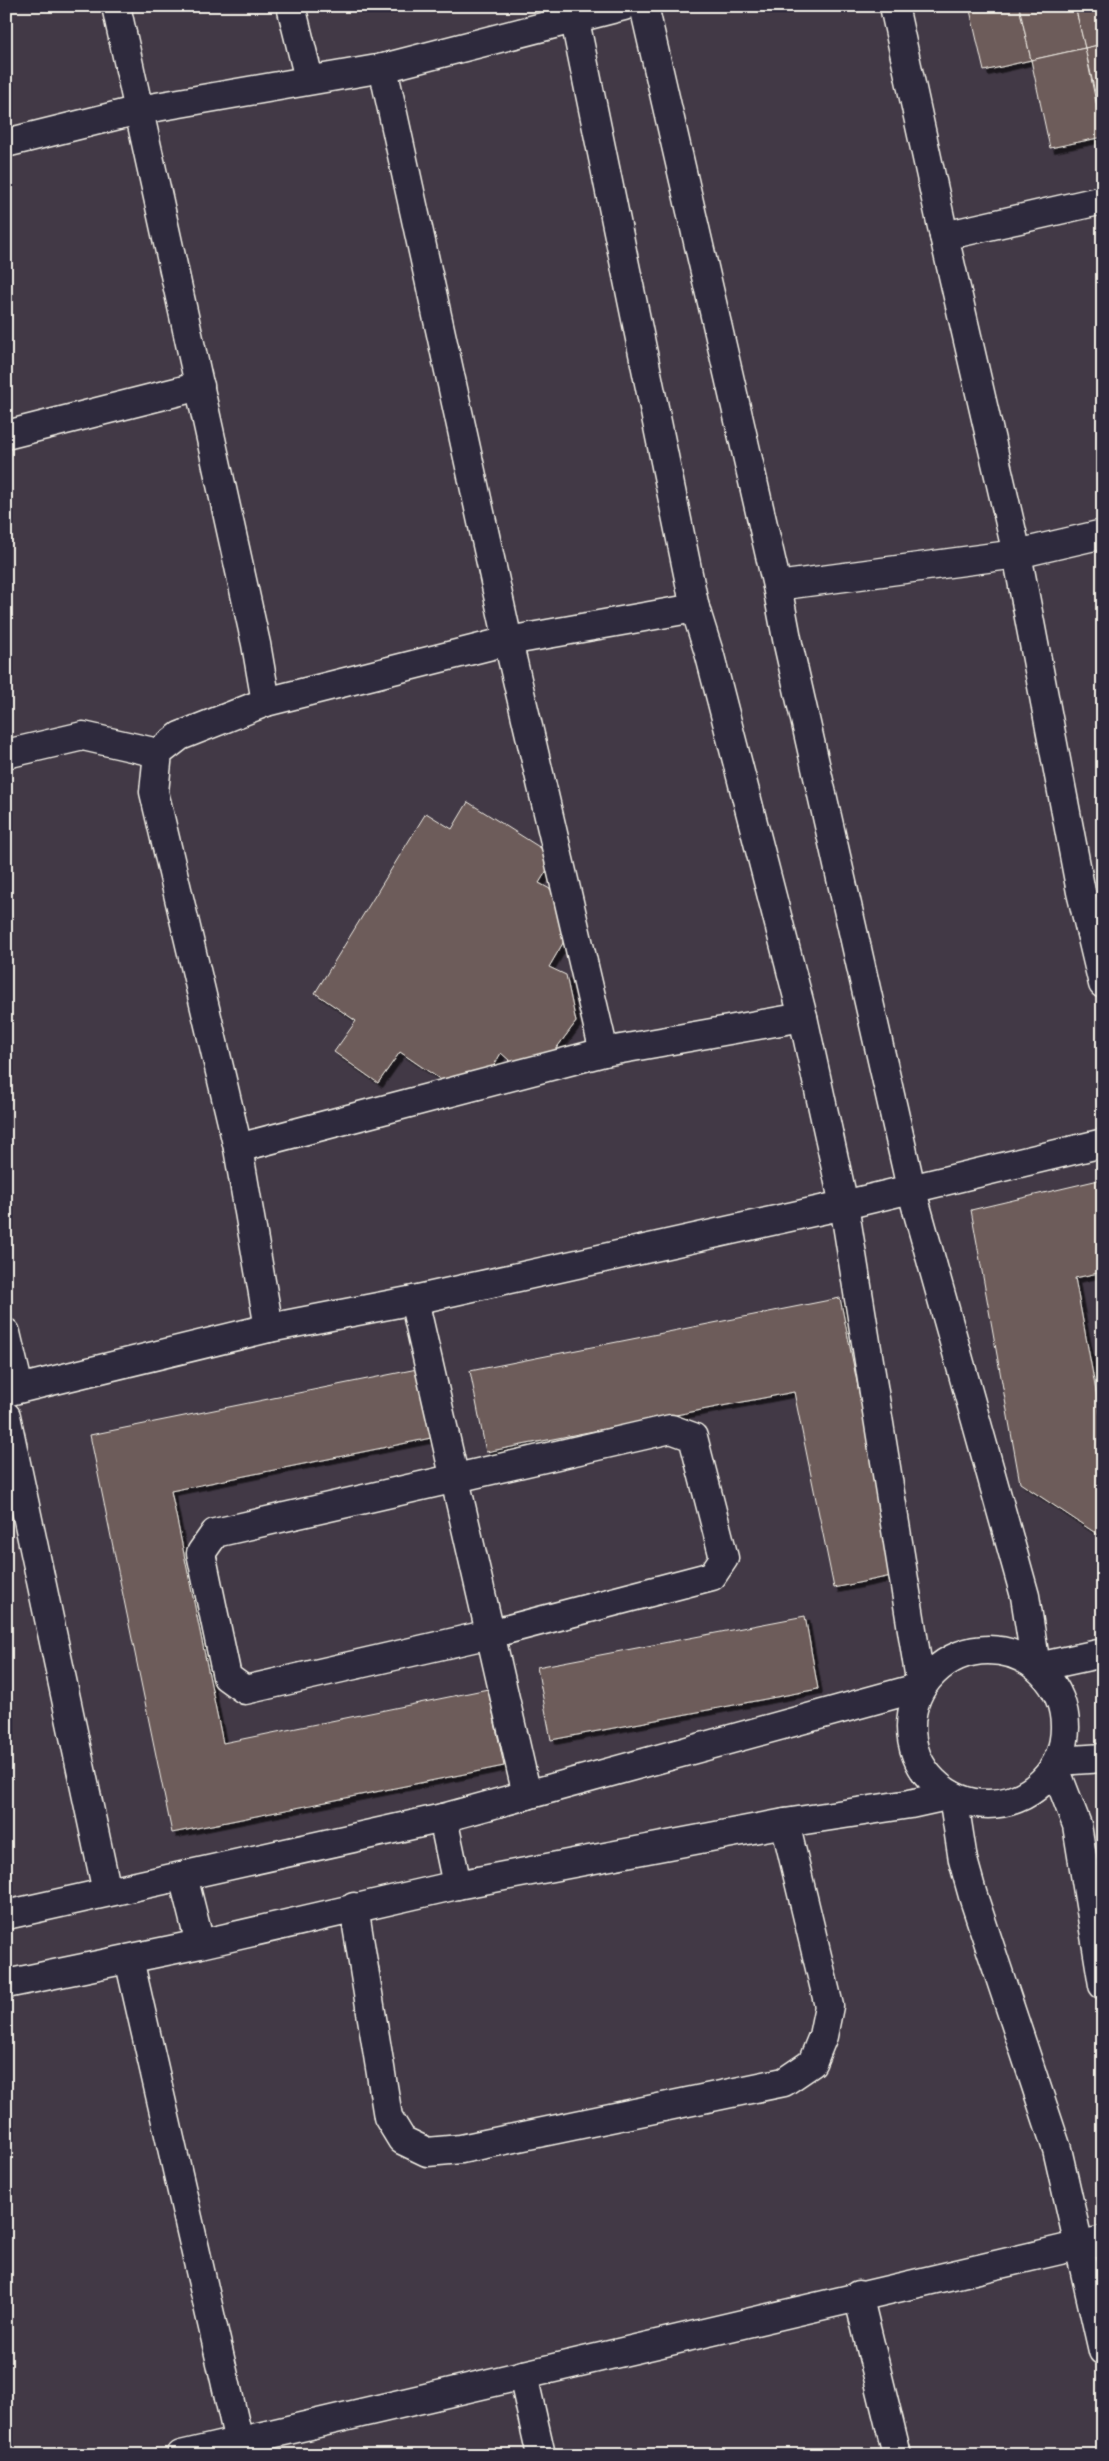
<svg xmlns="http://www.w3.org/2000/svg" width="1109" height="2461" font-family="Mynerve,sans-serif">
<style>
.building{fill:#6d5b5a;stroke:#f4f1e8;filter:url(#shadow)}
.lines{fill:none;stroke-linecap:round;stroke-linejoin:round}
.minor-casing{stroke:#f4f1e8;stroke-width:31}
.minor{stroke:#2f2a3d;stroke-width:28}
</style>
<defs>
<filter id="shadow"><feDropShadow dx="4.5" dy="4.5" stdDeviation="0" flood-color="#0009"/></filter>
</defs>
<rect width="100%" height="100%" fill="#423946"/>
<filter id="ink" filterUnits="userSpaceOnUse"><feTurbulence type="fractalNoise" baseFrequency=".02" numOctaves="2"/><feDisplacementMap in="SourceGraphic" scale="10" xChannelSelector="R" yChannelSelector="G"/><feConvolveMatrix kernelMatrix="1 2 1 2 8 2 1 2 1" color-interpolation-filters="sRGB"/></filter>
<g filter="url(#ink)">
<!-- building -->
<g class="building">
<path d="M969,6H1019L1031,60L984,71Z"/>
<path d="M1019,6H1075L1085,48L1031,60Z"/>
<path d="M1075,6H1103V44L1085,48Z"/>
<path d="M1103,44V128L1085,48Z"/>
<path d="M1085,48L1103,137L1050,148L1031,60Z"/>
<path d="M468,802L555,857L539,883L559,894L563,943L549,967L566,975L576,1022L552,1054L518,1068L501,1053L489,1074L444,1082L400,1052L378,1083L334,1052L356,1021L315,993L426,813L452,829Z"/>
<path d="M1103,1179V1272L1075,1278L1103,1429V1538L1020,1483L971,1210Z"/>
<path d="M840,1298L896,1575L834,1588L794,1392L486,1452L470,1371Z"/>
<path d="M417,1369L431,1438L171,1491L223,1743L488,1689L504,1766L172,1833L90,1435Z"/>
<path d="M805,1616L818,1689L551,1740L537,1667Z"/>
</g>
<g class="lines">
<defs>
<g id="minor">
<path d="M116,6L256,644L266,702L180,736L158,753L154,792L238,1148L269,1328"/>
<path d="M291,6L309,79"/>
<path d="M572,6L695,608L710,656L803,1017L844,1205L921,1686"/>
<path d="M644,6L777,586L788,644L911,1188L1025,1596L1036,1666"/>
<path d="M894,6L944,236L1017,554L1081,892L1103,984"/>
<path d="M383,68L508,641L604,1052"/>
<path d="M6,143L139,110L383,68L624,6"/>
<path d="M944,236L1103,200"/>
<path d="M6,435L200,386"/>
<path d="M777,586L1017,554L1103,534"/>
<path d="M266,702L508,641L695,608"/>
<path d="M6,754L83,736L158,753"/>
<path d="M238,1148L604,1052L803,1017"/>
<path d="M414,1300L527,1795"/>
<path d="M6,1333L19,1388"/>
<path d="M6,1392L269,1328L414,1300L844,1205L1103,1143"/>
<path d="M6,1416L107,1892"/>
<path d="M671,1429L693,1437L724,1558L712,1576L490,1634L245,1690L227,1677L201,1553L215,1533Z"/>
<circle cx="988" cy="1727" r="77"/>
<path d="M1038,1667L1103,1653"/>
<path d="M1058,1761L1103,1758"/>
<path d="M1055,1768L1077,1825L1103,1985"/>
<path d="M953,1796L963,1860L973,1896L1057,2149L1103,2351"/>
<path d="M443,1818L457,1885"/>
<path d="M183,1876L200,1944"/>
<path d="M354,1907L388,2117L402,2140L427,2152L461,2149L784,2082L812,2063L823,2036L829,2006L785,1823"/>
<path d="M6,1915L443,1818L921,1687"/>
<path d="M129,1959L242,2455"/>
<path d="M6,1984L200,1944L457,1885L785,1823L910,1804L951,1795"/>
<path d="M858,2295L897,2455"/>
<path d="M523,2375L541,2455"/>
<path d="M181,2455L1103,2240"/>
</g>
</defs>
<!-- minor casing -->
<use href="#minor" class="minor-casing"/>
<!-- minor -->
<use href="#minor" class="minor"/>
</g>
</g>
<!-- margin -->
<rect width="1109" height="2461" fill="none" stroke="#2f2a3d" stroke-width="25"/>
<rect x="12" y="12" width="1084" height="2436" fill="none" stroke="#f4f1e8" stroke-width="2" filter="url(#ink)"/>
</svg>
